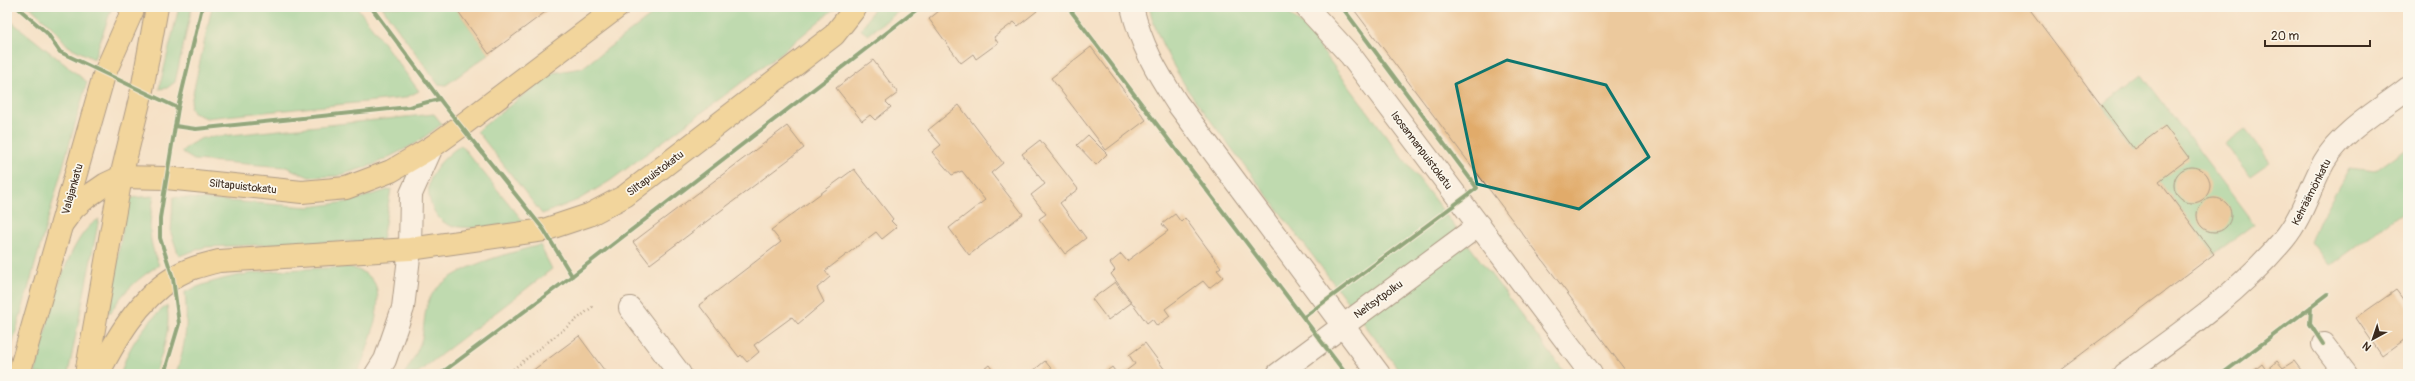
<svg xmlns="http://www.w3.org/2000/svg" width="2415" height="381" font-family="Pangolin,sans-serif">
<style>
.green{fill:#7bd093;stroke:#5b7d58}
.building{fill:#e1ab6b}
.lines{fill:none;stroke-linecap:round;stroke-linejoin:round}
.minor-casing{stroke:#574537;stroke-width:24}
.major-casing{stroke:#574537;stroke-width:24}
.path{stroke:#574537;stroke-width:2.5;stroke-dasharray:1 3;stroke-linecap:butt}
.minor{stroke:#fff;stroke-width:22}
.major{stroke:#edc569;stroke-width:22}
.cycleway-casing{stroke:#fbf7ec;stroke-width:6}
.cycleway{stroke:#1b5e20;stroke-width:4}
.marked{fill:none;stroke:#0f766e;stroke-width:3;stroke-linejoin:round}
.labels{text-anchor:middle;stroke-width:3.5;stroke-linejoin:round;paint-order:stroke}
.street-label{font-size:11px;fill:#3b2a1e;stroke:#fbf7ec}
</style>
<rect width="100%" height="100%" fill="#fbf7ec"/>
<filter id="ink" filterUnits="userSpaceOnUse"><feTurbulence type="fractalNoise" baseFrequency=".025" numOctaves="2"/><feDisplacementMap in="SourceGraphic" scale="8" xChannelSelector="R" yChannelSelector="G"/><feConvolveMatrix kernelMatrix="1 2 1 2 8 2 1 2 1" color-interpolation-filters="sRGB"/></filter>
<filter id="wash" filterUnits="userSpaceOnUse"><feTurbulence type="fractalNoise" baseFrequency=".012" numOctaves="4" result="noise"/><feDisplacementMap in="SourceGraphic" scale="16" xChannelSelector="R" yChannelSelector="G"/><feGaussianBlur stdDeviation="0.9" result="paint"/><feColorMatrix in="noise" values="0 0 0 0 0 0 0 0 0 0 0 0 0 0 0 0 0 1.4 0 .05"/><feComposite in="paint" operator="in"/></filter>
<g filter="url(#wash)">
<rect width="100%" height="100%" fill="#f6e1c7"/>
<!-- green -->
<g class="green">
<path d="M30,7H112L94,59L68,46L53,28Z"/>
<path d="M179,7H192L175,82L167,88L159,89Z"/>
<path d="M212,7H357L419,91L405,98L206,118L193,113L190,107Z"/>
<path d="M382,7H455L489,54L446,85L438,84Z"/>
<path d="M662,7H836L780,54L610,181L578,200L542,214L477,131L552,73L582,68Z"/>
<path d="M875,7H904L868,35L861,30Z"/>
<path d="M1149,7H1282L1305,28L1566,374H1402L1189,92C1172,64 1157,39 1149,7Z"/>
<path d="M7,18L87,82L7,363Z"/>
<path d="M2142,75L2254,224L2214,254L2102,105Z"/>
<path d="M434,114L442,124L415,144L373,165L337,176L309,177L286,167L194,160L181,152L189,145L202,138Z"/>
<path d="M2245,129L2270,162L2250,176L2225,144Z"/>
<path d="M461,145L523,221C500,226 476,230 452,226C444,224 438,218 434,211C419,182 437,162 461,145Z"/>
<path d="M2408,147V208L2330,266L2311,242L2320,220L2349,168L2375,171Z"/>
<path d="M391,189L382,240L205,247L179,256L171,233L173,197L309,207L347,202Z"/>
<path d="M154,196C149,223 147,239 159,265C140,277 122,292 111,312H108L128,198Z"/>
<path d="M99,219L68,374H35C45,336 63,238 99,219Z"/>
<path d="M540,245L552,269L416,374H404C411,364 418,351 422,338C424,327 424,316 427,305C437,269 508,254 540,245Z"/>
<path d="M350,267C360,271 369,273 375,284C385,304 366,355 357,374H176C186,342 188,326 185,292C239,268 293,270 350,267Z"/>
<path d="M167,305C171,329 163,351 155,374H121C127,346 146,323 167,305Z"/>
</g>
<g id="blocks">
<!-- building -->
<g class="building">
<path d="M455,7H552L489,54Z"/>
<path d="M944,7H1034L1037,11L1018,26L1014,22L994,37L998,43L976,59L973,54L961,63L929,19Z"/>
<path d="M1352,7H2028L2134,149L2165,126L2189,158L2159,181L2214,254L2055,374H1628Z"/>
<path d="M1091,47L1146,120L1106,150L1051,78Z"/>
<path d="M873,60L898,93L886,102L891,107L875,120L870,115L862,121L836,88Z"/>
<path d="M959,105L1003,163L991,173L1023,214L969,255L949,228L985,200L962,171L952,175L932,152L941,145L928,130Z"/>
<path d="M787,126L804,148L650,264L633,242Z"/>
<path d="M1088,135L1107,154L1096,165L1077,145Z"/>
<path d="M1040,140L1078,189L1060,203L1086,238L1065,254L1039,219L1046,214L1031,195L1045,184L1022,154Z"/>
<circle cx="2192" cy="185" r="18"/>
<path d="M854,169L893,219L891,221L897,227L882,239L876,232L825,271L830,277L817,288L824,302L798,324L792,317L754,345L759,352L747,362L741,355L739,357L699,305L781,242L771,230Z"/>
<circle cx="2214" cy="215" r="17"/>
<path d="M1175,214L1181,222L1185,218L1221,267L1217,270L1223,277L1209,288L1203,281L1165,309L1170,316L1157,326L1152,319L1147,323L1111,274L1115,270L1110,263L1121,254L1127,261L1168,231L1162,224Z"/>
<path d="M1115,282L1131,303L1108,320L1092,299Z"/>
<path d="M2396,290L2408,306V337L2382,356L2356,318Z"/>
<path d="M579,336L607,374H528Z"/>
<path d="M1145,343L1168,374H1122L1135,364L1129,355Z"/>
<path d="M1045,361L1054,372L1035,374L1033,371Z"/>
<path d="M2277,361L2283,368L2294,361L2304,374H2250L2262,364L2266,370Z"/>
<path d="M989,365L995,373L1000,370L1003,374H978Z"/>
<path d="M1112,367L1117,374H1103Z"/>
</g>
</g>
</g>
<g filter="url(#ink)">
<use href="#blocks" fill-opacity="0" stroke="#574537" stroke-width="1"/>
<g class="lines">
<defs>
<g id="minor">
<path d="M1132,7C1141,45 1156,71 1177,103L1379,374"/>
<path d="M1306,7L1351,56L1591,374"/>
<path d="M630,308L680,374"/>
<path d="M2323,344L2346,374"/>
<path d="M376,374L385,360L403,308L410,249L411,194L432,147"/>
<path d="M1278,374L1479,225"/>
<path d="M2124,374C2181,333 2239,293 2284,239C2303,216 2310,187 2324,162C2342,131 2380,110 2408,88"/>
</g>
<g id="major">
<path d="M62,224L74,208L87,197L106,184L121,177L166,178L302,192L346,188L391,171L432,147L461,126L618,7"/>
<path d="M19,374L104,75L134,7"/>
<path d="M86,374L121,177L142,90L157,7"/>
<path d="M98,374C116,339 138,300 173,278C186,269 203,265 219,261L410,249L544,230L589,215L625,196L834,35L856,7"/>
</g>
</defs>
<!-- minor casing -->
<use href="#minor" class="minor-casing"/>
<!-- major casing -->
<use href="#major" class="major-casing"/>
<!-- path -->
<path class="path" d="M507,374L595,305"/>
<!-- minor -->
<use href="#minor" class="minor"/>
<!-- major -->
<use href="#major" class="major"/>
<defs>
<g id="cycleway">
<path d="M17,7L47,33L60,52L178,108L160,218V238L173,278L179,324L164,374"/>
<path d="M371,7L444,105L544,230L572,276"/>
<path d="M1068,7L1346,374"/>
<path d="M178,108L202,7"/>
<path d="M175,126L196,129L409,107L439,99"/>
<path d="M1304,317L1477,188L1342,7"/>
<path d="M2323,344L2310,324L2311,307L2328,294"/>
<path d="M440,374L572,276L920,7"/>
<path d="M2222,374L2311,307"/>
</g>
</defs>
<!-- cycleway casing -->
<use href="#cycleway" class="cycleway-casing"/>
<!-- cycleway -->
<use href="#cycleway" class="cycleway"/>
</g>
</g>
<!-- marked area -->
<path d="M0 0H2415V381H0ZM1507,60L1606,85L1649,157L1579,209L1477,184L1456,84Z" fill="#f6e1c7" fill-opacity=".55" fill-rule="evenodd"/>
<path class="marked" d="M1507,60L1606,85L1649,157L1579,209L1477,184L1456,84Z"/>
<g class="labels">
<!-- street labels -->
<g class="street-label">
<text transform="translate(1422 150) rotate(53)" y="4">Isosannanpuistokatu</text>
<text transform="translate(655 173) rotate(-37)" y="4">Siltapuistokatu</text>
<text transform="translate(243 186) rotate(6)" y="4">Siltapuistokatu</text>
<text transform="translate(72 189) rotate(-74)" y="4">Valajankatu</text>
<text transform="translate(2311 192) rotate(-63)" y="4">Kehräämönkatu</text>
<text transform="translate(1378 299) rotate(-36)" y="4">Neitsytpolku</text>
</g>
</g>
<!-- margin -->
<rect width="2415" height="381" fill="none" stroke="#fbf7ec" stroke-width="24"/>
<!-- north arrow -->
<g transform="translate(2373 339) rotate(220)" stroke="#fbf7ec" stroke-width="3" paint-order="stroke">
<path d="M0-3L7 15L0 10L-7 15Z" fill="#3b2a1e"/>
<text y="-6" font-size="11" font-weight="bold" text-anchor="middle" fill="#3b2a1e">N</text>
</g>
<!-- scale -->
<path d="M2265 40v6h105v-6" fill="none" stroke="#3b2a1e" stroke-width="2"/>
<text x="2271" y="40" font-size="12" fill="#3b2a1e" stroke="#fbf7ec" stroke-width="3" paint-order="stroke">20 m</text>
</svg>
